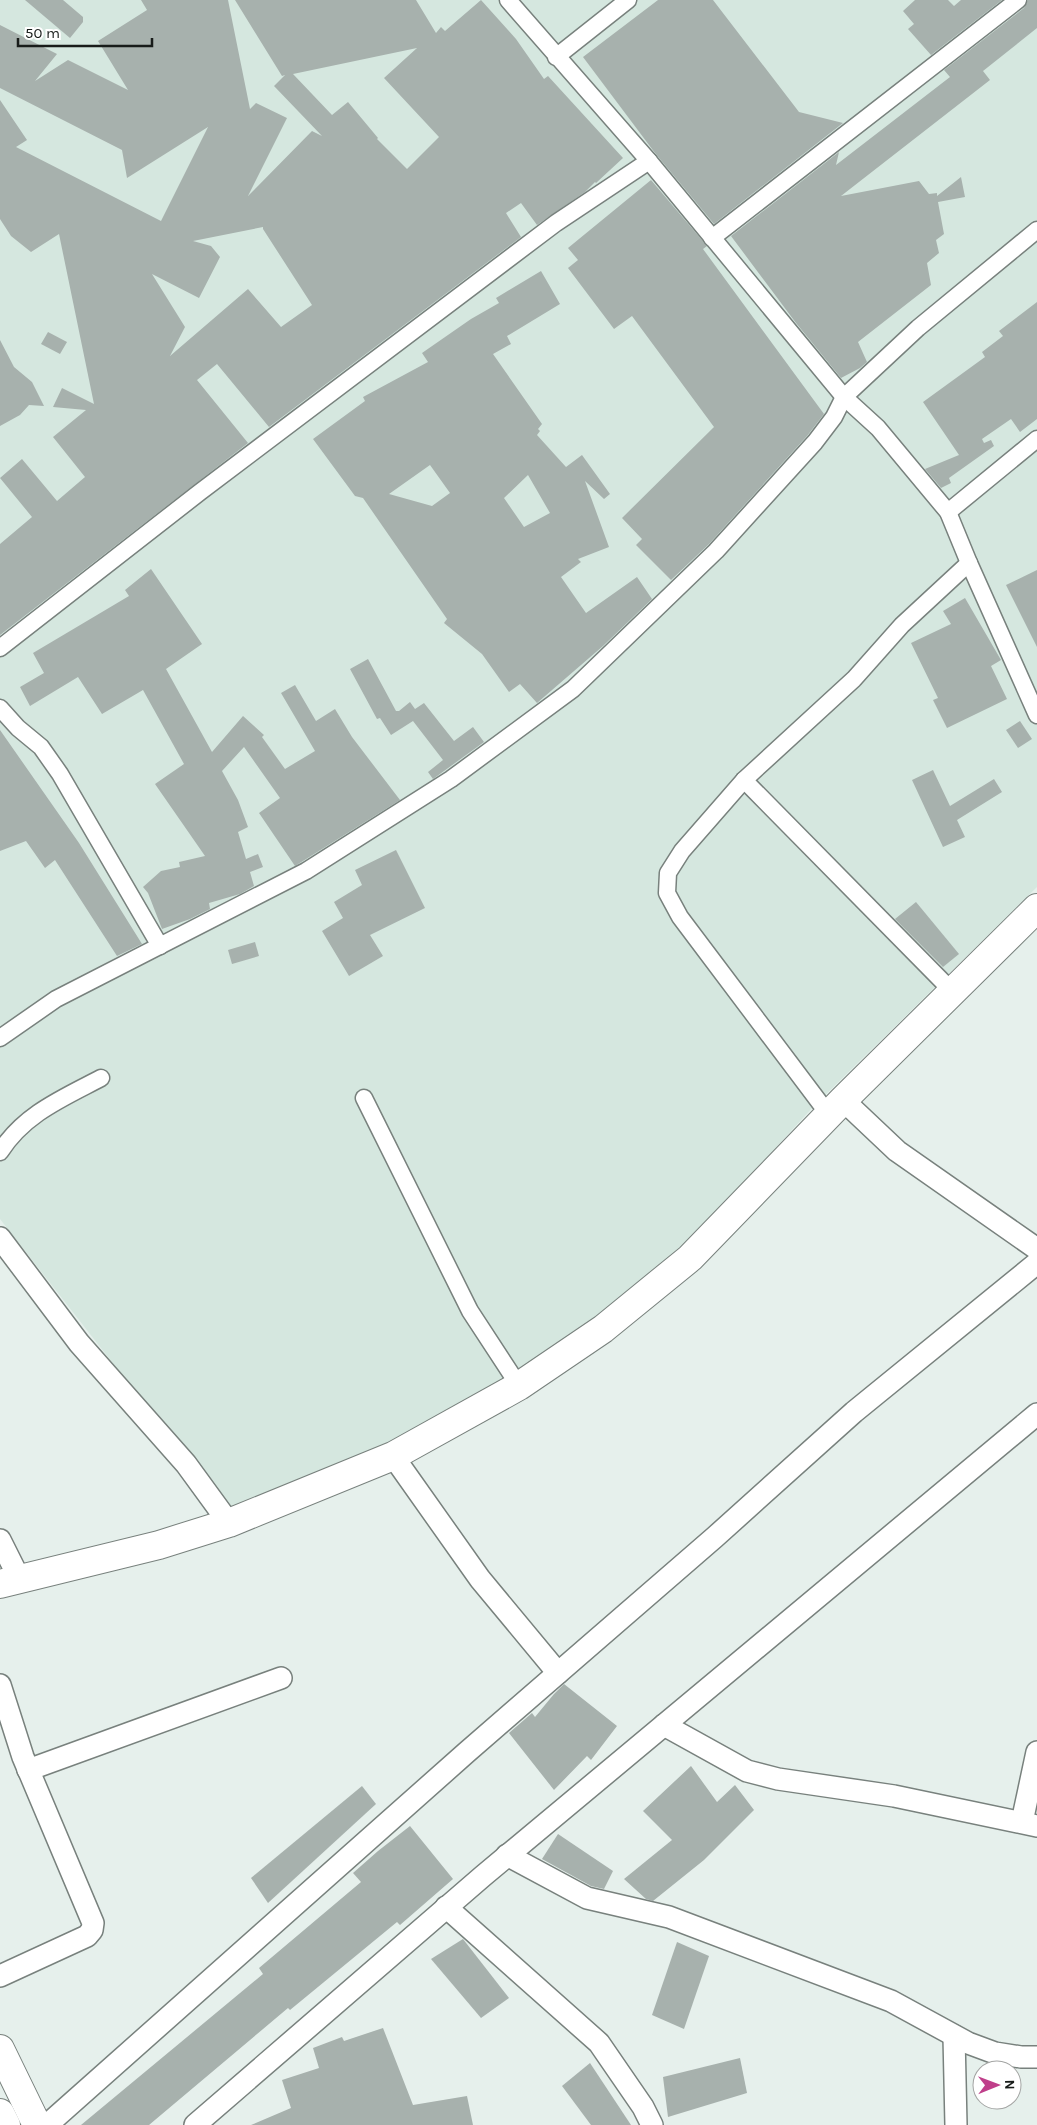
<svg xmlns="http://www.w3.org/2000/svg" width="1037" height="2125" font-family="Karla,sans-serif">
<style>
.built{fill:#d5e7df}
.building{fill:#a7b1ad;fill-rule:evenodd}
.lines{fill:none;stroke-linecap:round;stroke-linejoin:round}
.pedestrian-casing{stroke:#78817d;stroke-width:19}
.minor-casing{stroke:#78817d;stroke-width:24}
.secondary-casing{stroke:#78817d;stroke-width:30}
.pedestrian{stroke:#fff;stroke-width:16}
.minor{stroke:#fff;stroke-width:21}
.secondary{stroke:#fff;stroke-width:28}
</style>
<rect width="100%" height="100%" fill="#e6f0ec"/>
<!-- built -->
<path class="built" d="M0,0H1037V887L814,1106L630,1306L450,1425L230,1513L0,1219Z"/>
<!-- building -->
<g class="building">
<path d="M25,0H63L83,17V22L70,38Z"/>
<path d="M141,0H228L250,109L256,103L287,118L248,196L312,131L322,136L274,86L285,75L282,76L235,0H416L436,33L441,27L445,31L481,0L516,39L544,79L548,76L623,158L596,183L595,182L585,192L537,225L521,203L506,213L521,237L269,427L217,364L197,380L248,443L0,635V544L32,517L0,478L22,459L57,501L85,477L53,437L86,410L53,407L62,388L94,404L59,234L31,252L11,236L0,219V100L27,140L16,147L161,221L208,127L127,178L122,150L0,88V25L57,54L35,81L68,60L128,90L98,41L147,10ZM417,48L384,78L439,137L407,169L377,139L378,138L348,102L332,115L293,74ZM263,227V229L312,305L281,327L248,289L170,356L185,327L152,274L199,298L220,257L211,246L193,241Z"/>
<path d="M658,0H713L799,112L843,123L714,224L655,153L583,57Z"/>
<path d="M915,0H948L954,6L961,0H1002L931,55L908,29L914,24L903,11Z"/>
<path d="M1028,0H1037V28L983,71L990,80L841,196L919,181L929,194L937,193V196L961,177L965,197L938,202L944,234L936,240L939,253L927,263L931,285L858,342L867,362L860,368L841,378L796,323L731,236L839,152L836,165L950,77L944,70L1024,8Z"/>
<path d="M651,180L707,246L703,249L824,414L807,436L709,544L671,580L636,545L642,539L622,518L714,427L632,316L614,329L568,268L578,260L568,248Z"/>
<path d="M541,271L560,304L507,336L511,344L493,354L542,424L538,429L540,431L537,435L566,467L582,455L610,494L604,499L585,481L609,547L578,559L581,562L561,577L586,613L637,577L652,599L603,646L537,703L520,684L509,692L482,654L444,623L447,619L363,498L355,496L313,439L365,401L363,397L428,362L422,353L471,319L499,303L496,298ZM430,465L450,493L432,506L389,494ZM528,475L550,513L524,527L504,498Z"/>
<path d="M1037,302V419L1020,432L1011,419L982,439L984,443L991,440L994,446L949,478L951,483L941,488L925,469L959,455L923,402L985,357L982,352L1003,336L999,331Z"/>
<path d="M48,332L67,342L60,354L41,344Z"/>
<path d="M0,340L14,367L32,382L44,406L29,405L20,415L0,426Z"/>
<path d="M151,569L202,644L166,669L212,752L243,716L264,735L262,737L285,769L315,751L281,693L295,685L316,721L335,709L352,737L400,800L295,866L259,813L280,798L244,747L222,771L238,800L248,827L238,832L246,859L258,854L263,867L250,872L254,886L240,894L209,903L210,909L190,919L162,929L148,893L143,887L161,871L180,867L179,862L205,856L155,784L184,764L143,690L102,714L78,677L30,706L20,687L44,673L33,653L129,596L125,590Z"/>
<path d="M1037,570V647L1006,585Z"/>
<path d="M965,598L1001,660L991,666L1007,699L947,728L933,700L938,698L911,643L951,624L943,611Z"/>
<path d="M368,659L396,711H399L410,702L415,709L424,703L454,741L473,727L484,742L433,779L428,772L443,760L413,721L391,735L380,718L377,719L350,669Z"/>
<path d="M1020,721L1032,739L1018,748L1006,730Z"/>
<path d="M0,730L79,843L142,944L117,956L55,860L45,868L26,841L0,851Z"/>
<path d="M933,770L950,806L994,779L1002,792L957,820L965,837L943,847L912,780Z"/>
<path d="M396,850L425,908L370,935L383,956L349,976L322,931L343,918L334,902L362,885L355,870Z"/>
<path d="M916,902L959,954L943,967L895,919Z"/>
<path d="M255,942L259,956L232,964L228,950Z"/>
<path d="M564,1684L617,1726L591,1760L587,1756L554,1790L509,1733L532,1713L535,1717L554,1694Z"/>
<path d="M691,1766L717,1802L735,1785L754,1810L704,1860L653,1901L646,1899L624,1879L672,1840L643,1811Z"/>
<path d="M362,1786L376,1804L268,1903L251,1878Z"/>
<path d="M410,1826L453,1879L400,1925L397,1922L290,2010L288,2008L149,2125H81L263,1974L259,1968L361,1882L353,1873L378,1851Z"/>
<path d="M558,1834L613,1871L604,1889L591,1886L542,1859Z"/>
<path d="M463,1939L509,1998L481,2018L431,1959Z"/>
<path d="M677,1942L709,1956L684,2029L652,2015Z"/>
<path d="M383,2028L413,2105L467,2096L473,2125H251L291,2108L282,2080L319,2068L313,2048L342,2037L344,2041Z"/>
<path d="M740,2058L747,2093L668,2117L663,2077Z"/>
<path d="M590,2063L631,2125H591L562,2086Z"/>
</g>
<g class="lines">
<defs>
<g id="pedestrian">
<path d="M508,0L649,161L844,397L878,428L948,512L969,563L1037,715"/>
<path d="M556,57L628,0"/>
<path d="M712,238L1018,0"/>
<path d="M948,512L1037,439"/>
<path d="M0,648L200,492L556,223L649,161"/>
<path d="M0,708L18,728L41,747L60,774L160,946"/>
<path d="M744,780L952,991"/>
<path d="M0,1038L56,999L306,871L451,779L573,689L716,551L815,442L834,417L844,397L918,328L1037,230"/>
<path d="M364,1098L470,1311L519,1386"/>
<path d="M829,1115L680,917L667,893L668,873L682,851L744,780L854,679L902,625L969,563"/>
<path d="M0,1152C24,1114 63,1098 101,1078"/>
</g>
<g id="minor">
<path d="M843,1100L897,1151L1037,1249"/>
<path d="M0,1238L79,1343L186,1464L229,1523"/>
<path d="M393,1456L480,1579L558,1673"/>
<path d="M0,1540L20,1580"/>
<path d="M0,1685L23,1757L93,1923L92,1930L87,1936L0,1976"/>
<path d="M664,1725L747,1771L778,1779L894,1796L1037,1826"/>
<path d="M28,1770L281,1678"/>
<path d="M1022,1822L1037,1752"/>
<path d="M507,1855L587,1898L669,1917L891,2001L968,2043L995,2053L1021,2057H1037"/>
<path d="M446,1907L599,2043L643,2107L652,2125"/>
<path d="M954,2036L956,2125"/>
<path d="M47,2125L467,1752L715,1537L854,1412L1037,1263"/>
<path d="M195,2125L483,1876L1037,1414"/>
</g>
<g id="secondary">
<path d="M0,1584L159,1545L229,1523L393,1456L519,1386L603,1329L690,1258L843,1100L1037,908"/>
<path d="M0,2049L37,2125"/>
<path d="M0,2113L6,2125"/>
</g>
</defs>
<!-- pedestrian casing -->
<use href="#pedestrian" class="pedestrian-casing"/>
<!-- minor casing -->
<use href="#minor" class="minor-casing"/>
<!-- secondary casing -->
<use href="#secondary" class="secondary-casing"/>
<!-- pedestrian -->
<use href="#pedestrian" class="pedestrian"/>
<!-- minor -->
<use href="#minor" class="minor"/>
<!-- secondary -->
<use href="#secondary" class="secondary"/>
</g>
<!-- north arrow -->
<g transform="translate(997 2085) rotate(89)"><circle r="24" fill="#ffffff" stroke="#a3a4a3"/>
<path d="M0-4L9 19L0 12L-9 19Z" fill="#bf3f8a"/>
<text y="-8" font-size="14" font-weight="bold" text-anchor="middle" fill="#181c1a">N</text>
</g>
<!-- scale -->
<path d="M18 38v8h134v-8" fill="none" stroke="#181c1a" stroke-width="2.5"/>
<text x="25" y="38" font-size="15" fill="#181c1a" stroke="#ffffff" stroke-width="4" paint-order="stroke">50 m</text>
</svg>
